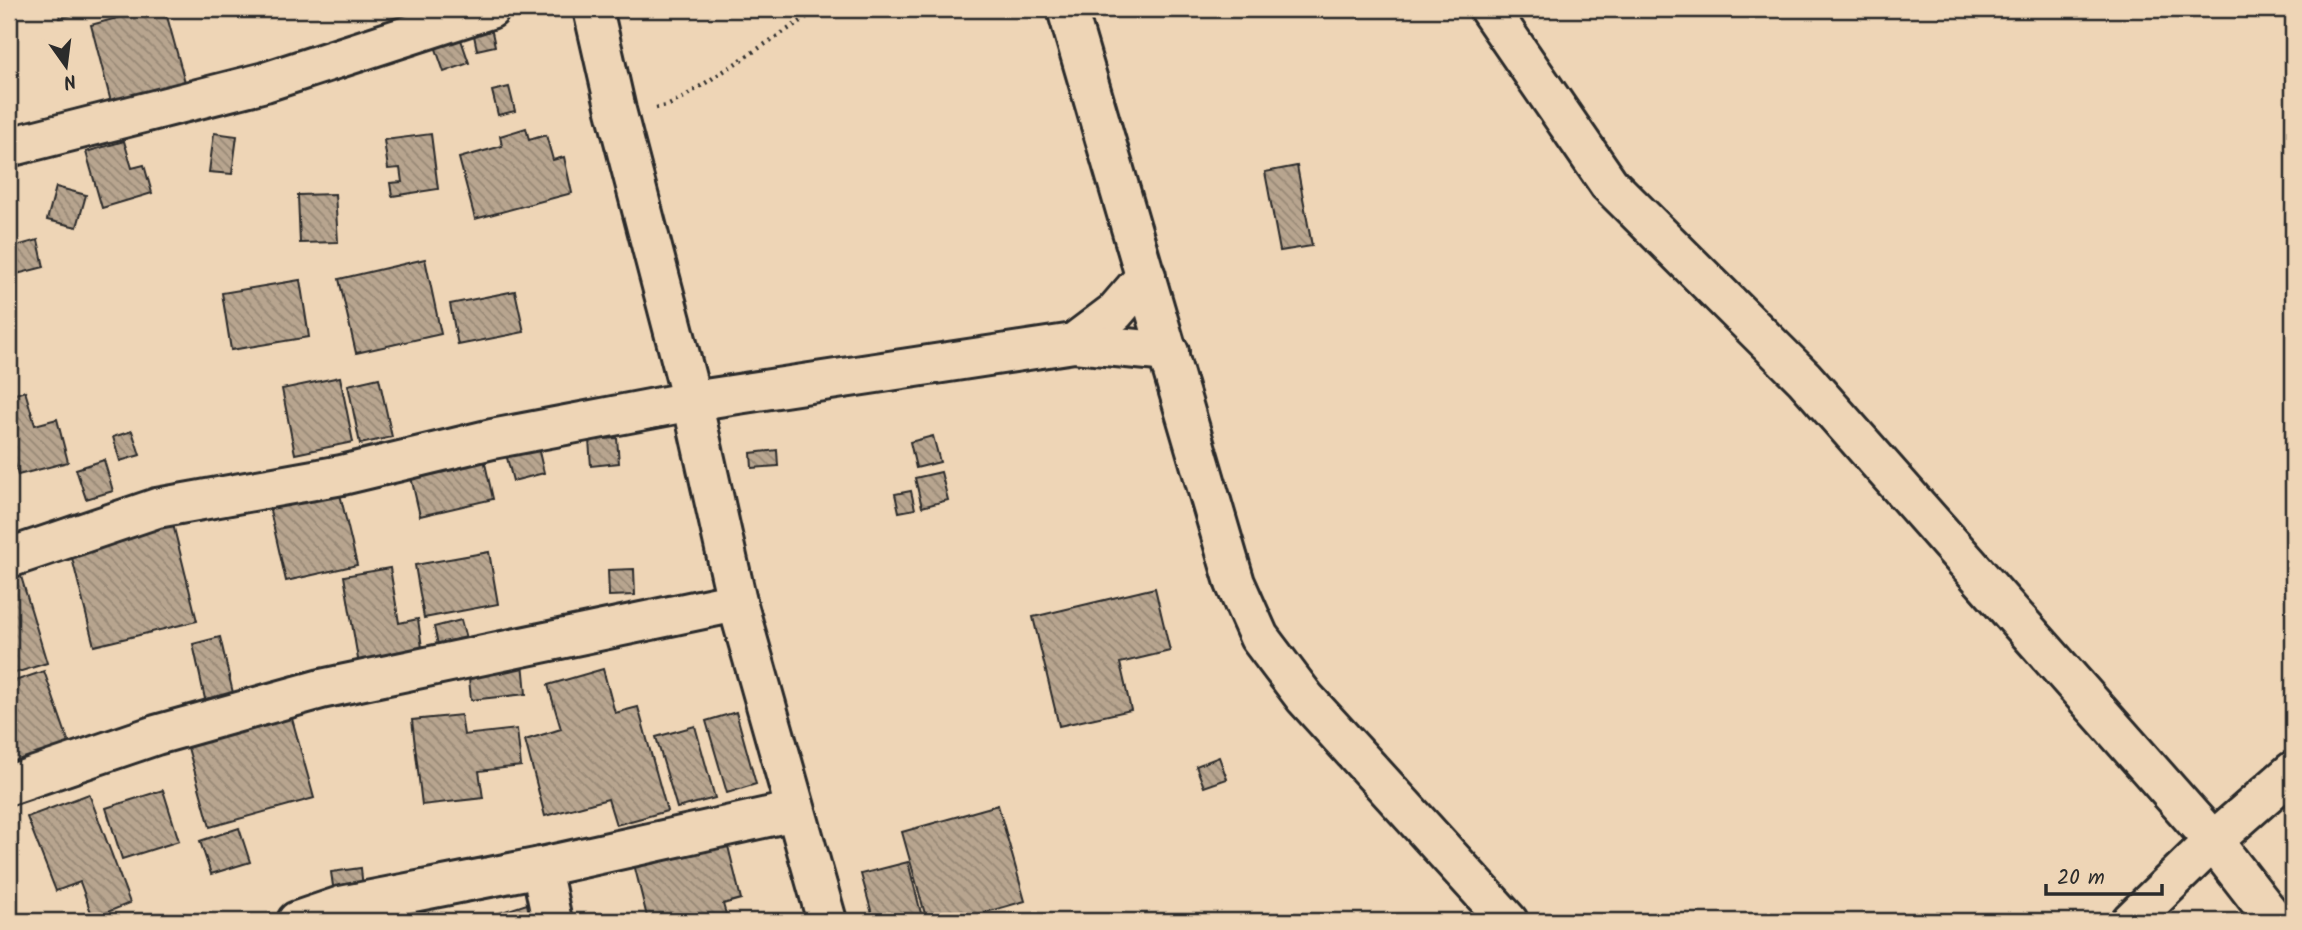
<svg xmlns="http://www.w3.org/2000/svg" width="2302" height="930" font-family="Kalam,sans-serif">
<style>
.building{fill:url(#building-back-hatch);stroke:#2b2b2b;stroke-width:2}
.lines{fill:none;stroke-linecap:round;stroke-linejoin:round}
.street-casing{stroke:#2b2b2b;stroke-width:44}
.path{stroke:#2b2b2b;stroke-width:4.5;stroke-dasharray:2 5;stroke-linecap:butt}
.street{stroke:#eed5b6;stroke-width:38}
</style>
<defs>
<pattern id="building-back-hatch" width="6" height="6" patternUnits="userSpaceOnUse" patternTransform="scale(1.75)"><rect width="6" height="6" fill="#b8a58f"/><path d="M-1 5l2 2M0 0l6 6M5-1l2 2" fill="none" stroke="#968775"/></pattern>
</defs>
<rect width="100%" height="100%" fill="#eed5b6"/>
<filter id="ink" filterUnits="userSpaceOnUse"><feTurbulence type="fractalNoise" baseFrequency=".0143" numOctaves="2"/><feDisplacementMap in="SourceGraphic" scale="14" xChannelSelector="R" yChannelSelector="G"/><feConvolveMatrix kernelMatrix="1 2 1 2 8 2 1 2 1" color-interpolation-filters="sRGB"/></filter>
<g filter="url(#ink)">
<!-- building -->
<g class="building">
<path d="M58,9H87L88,11L60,18Z"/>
<path d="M150,9H165L185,82L111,102L91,25Z"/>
<path d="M489,18L495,46L477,50L471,21Z"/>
<path d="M459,34L469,63L444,72L434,43Z"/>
<path d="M509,87L515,111L498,115L492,91Z"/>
<path d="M526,128L529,140L546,135L553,160L564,157L572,193L475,219L459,158L502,146L500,136Z"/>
<path d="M214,133L237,136L232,174L209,172Z"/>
<path d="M431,134L438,189L392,196L390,183L402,182L400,168L388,169L384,140Z"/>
<path d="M124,141L132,168L144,165L152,193L102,208L86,152Z"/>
<path d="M1297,166L1312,246L1280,251L1265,172Z"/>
<path d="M56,187L86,195L77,227L47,220Z"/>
<path d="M335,194L338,242L300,243L298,195Z"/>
<path d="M38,240L44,267L9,276V248Z"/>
<path d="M425,259L441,334L356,353L339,279Z"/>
<path d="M300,280L309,337L231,350L222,293Z"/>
<path d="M515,291L524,332L458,345L450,304Z"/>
<path d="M340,377L353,442L295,454L282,389Z"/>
<path d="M379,378L392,437L360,444L348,385Z"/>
<path d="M25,391L35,425L57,419L68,462L18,475L9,441V396Z"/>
<path d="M132,431L140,455L120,461L113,437Z"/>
<path d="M933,436L940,462L916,468L910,442Z"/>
<path d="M617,438L619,463L591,466L589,440Z"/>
<path d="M537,443L544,473L513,481L505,450Z"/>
<path d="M777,450L778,466L752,468L751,453Z"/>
<path d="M484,459L493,499L420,516L411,477Z"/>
<path d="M104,460L113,491L86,499L76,469Z"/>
<path d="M941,472L948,500L922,507L915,478Z"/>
<path d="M339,490L357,565L286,581L269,506Z"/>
<path d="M911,491L915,509L899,512L895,494Z"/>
<path d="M173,524L197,621L94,646L70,550Z"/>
<path d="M489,552L498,604L424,618L415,565Z"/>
<path d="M390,568L399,623L418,619L423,655L359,665L344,576Z"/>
<path d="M634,569L635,595L609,596L608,570Z"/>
<path d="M20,573L47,663L9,675V577Z"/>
<path d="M1155,588L1170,651L1120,663L1131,710L1059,726L1033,617Z"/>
<path d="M461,620L468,646L440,653L434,627Z"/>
<path d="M220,637L233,693L205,699L193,644Z"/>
<path d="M523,662L526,694L471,700L468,668Z"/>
<path d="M603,669L615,713L638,707L667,811L616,825L608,799L545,816L525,740L561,729L548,685Z"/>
<path d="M44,671L71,749L9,770V683Z"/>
<path d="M736,712L756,784L727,793L706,721Z"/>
<path d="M291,715L314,798L210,827L187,744Z"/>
<path d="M461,715L464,735L517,729L521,766L479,771L483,798L422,805L412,720Z"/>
<path d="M695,726L715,798L677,808L656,737Z"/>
<path d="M1219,757L1227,779L1204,787L1196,766Z"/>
<path d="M163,790L179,841L122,859L106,808Z"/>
<path d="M89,794L130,903L93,918L80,882L56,891L27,817Z"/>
<path d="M998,805L1025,901L955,921H927L902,832Z"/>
<path d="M239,828L250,862L211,874L200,841Z"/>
<path d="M727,842L741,899L723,904L728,921H648L634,864Z"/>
<path d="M908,862L923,921H874L861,874Z"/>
<path d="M361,868L363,889L334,893L331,872Z"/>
<path d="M530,903L536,921H478V920Z"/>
</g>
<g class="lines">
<defs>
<g id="street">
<path d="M593,9L616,110L692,401L737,602L827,921"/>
<path d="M1067,9L1235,583L1259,637L1305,698L1508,921"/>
<path d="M1489,9L1609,184L1804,378L2213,841L2275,921"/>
<path d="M9,147L265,82L490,9"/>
<path d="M1074,343L1115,312L1146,276"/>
<path d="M9,558L157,508L342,475L492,439L692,401L1074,343L1169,352"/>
<path d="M9,785L156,735L321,689L737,602"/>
<path d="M541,867L552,921"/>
<path d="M297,921L341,906L541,867L795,811"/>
<path d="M2131,921L2213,841L2293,771"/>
</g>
</defs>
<!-- street casing -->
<use href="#street" class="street-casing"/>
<!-- path -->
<path class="path" d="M656,108L667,106L684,97L819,9"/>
<!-- street -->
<use href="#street" class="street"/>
</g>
</g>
<!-- margin -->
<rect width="2302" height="930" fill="none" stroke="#eed5b6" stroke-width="35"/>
<rect x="18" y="18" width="2267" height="895" fill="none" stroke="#2b2b2b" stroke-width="2.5" filter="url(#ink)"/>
<!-- north arrow -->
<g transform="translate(66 66) rotate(166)" stroke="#eed5b6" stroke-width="5" paint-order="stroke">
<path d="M0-5L12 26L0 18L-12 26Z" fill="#2b2b2b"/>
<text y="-10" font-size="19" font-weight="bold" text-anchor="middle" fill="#2b2b2b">N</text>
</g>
<!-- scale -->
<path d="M2046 884v10h116v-10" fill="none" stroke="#2b2b2b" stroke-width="3.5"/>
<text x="2057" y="884" font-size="21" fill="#2b2b2b" stroke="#eed5b6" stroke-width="5" paint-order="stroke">20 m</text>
</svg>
